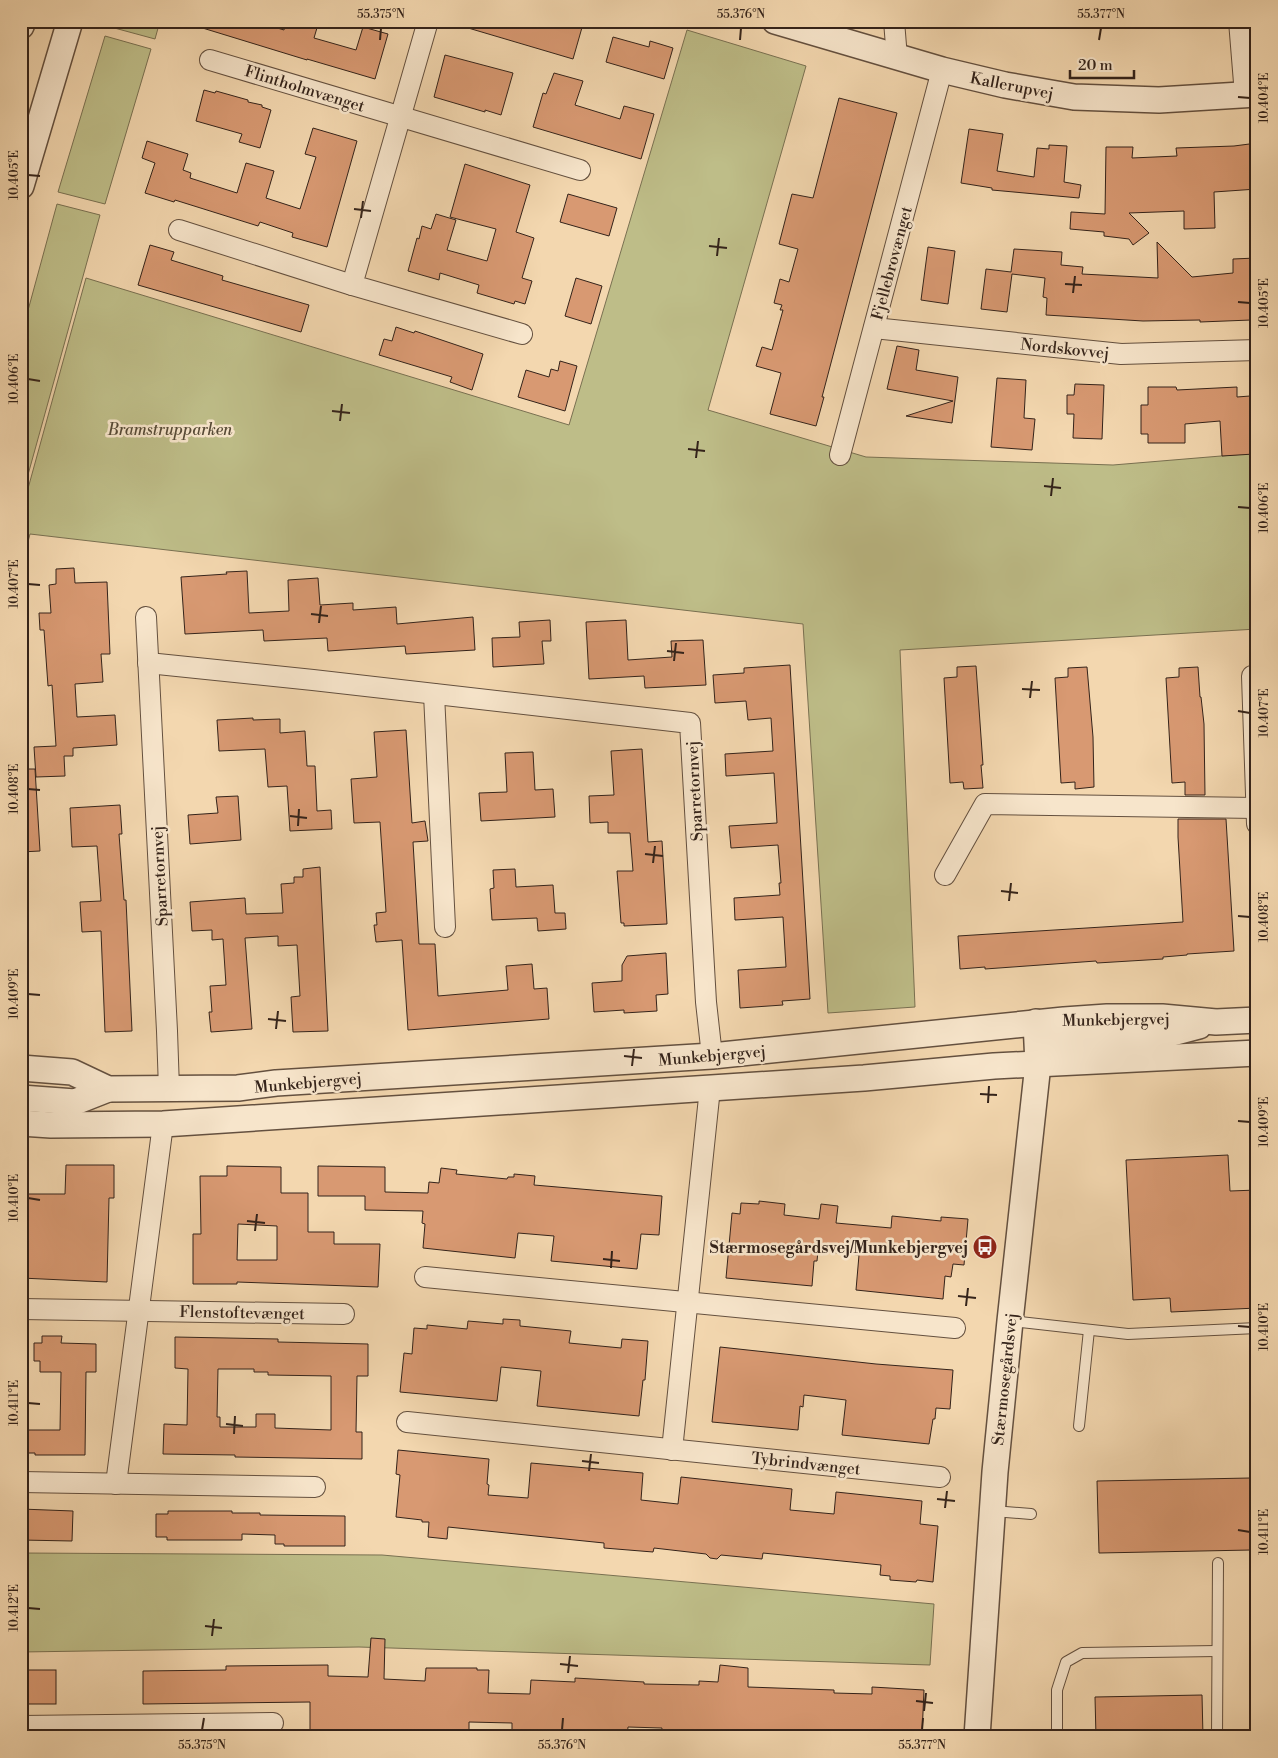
<svg xmlns="http://www.w3.org/2000/svg" width="1278" height="1758" font-family="'Libre Bodoni',serif">
<style>
.green{fill:#bebd88;stroke:#797051}
.building{fill:#d89972;stroke:#34231a;fill-rule:evenodd}
.lines{fill:none;stroke-linecap:round;stroke-linejoin:round}
.service-casing{stroke:#64503f;stroke-width:12}
.minor-casing{stroke:#64503f;stroke-width:22}
.tertiary-casing{stroke:#64503f;stroke-width:28}
.service{stroke:#f7e5cb;stroke-width:10}
.minor{stroke:#f7e5cb;stroke-width:20}
.tertiary{stroke:#f7e5cb;stroke-width:25}
.ticks{fill:none;stroke:#34231a;stroke-width:2}
.labels{text-anchor:middle;stroke-width:5;stroke-linejoin:round;paint-order:stroke}
.street-label{font-size:16px;fill:#34231a;stroke:#f7e5cb}
.park-label{font-size:16px;font-style:italic;fill:#564a36;stroke:#f7e5cb}
.poi-label{font-size:16px;font-weight:bold;fill:#34231a;stroke:#f7e5cb;text-anchor:end}
.neatline{fill:none;stroke:#34231a;stroke-width:2}
.ticks-label{font-size:12px;text-anchor:middle;fill:#34231a}
</style>
<rect width="100%" height="100%" fill="#f3d7af"/>
<filter id="stains"><feTurbulence type="fractalNoise" baseFrequency=".004" numOctaves="4"/><feColorMatrix values="0 0 0 0 .2 0 0 0 0 .09 0 0 0 0 .02 0 0 0 .5 -.17"/></filter>
<radialGradient id="worn" r=".72"><stop offset=".6" stop-color="#630" stop-opacity="0"/><stop offset="1" stop-color="#630" stop-opacity=".3"/></radialGradient>
<!-- green -->
<g class="green">
<path d="M108,21H160L155,39L107,26Z"/>
<path d="M687,30L806,66L708,410L866,457L1113,465L1257,453V629L900,650L915,1007L828,1013L803,624L30,534L21,569V514L86,278L569,425Z"/>
<path d="M105,36L151,49L105,204L58,192Z"/>
<path d="M57,204L100,215L21,500V336Z"/>
<path d="M21,1553L382,1555L934,1604L930,1665L359,1647L21,1652Z"/>
</g>
<!-- building -->
<g class="building">
<path d="M197,21H254L284,30L286,21H319L314,38L356,50L363,27L388,34L375,79L307,59V60L196,26Z"/>
<path d="M458,21H572L583,24L573,59L458,25Z"/>
<path d="M613,37L649,47L650,41L673,48L664,79L606,62Z"/>
<path d="M445,55L513,73L501,115L485,110V112L434,97Z"/>
<path d="M554,73L583,81L575,105L620,119L624,106L654,114L641,159L533,127L543,93L546,94Z"/>
<path d="M204,90L215,93L216,91L248,100V102L262,105V107L271,110L260,148L239,142L242,134L196,121Z"/>
<path d="M839,98L897,113L822,397H824L816,426L770,414L781,373L756,366L762,347L772,350L783,310H780L782,305L774,303L780,279L789,282L798,249L779,244L792,194L813,198Z"/>
<path d="M313,128L357,141L327,247L292,237L293,233L260,222L258,226L175,200L174,202L145,193L155,163L142,158L147,141L188,154L183,170L191,173L190,178L237,193L246,163L274,171L266,198L300,209L316,157L305,154Z"/>
<path d="M969,129L1003,134L997,171L1034,177L1037,148L1049,149V145L1067,146L1064,182L1081,185L1079,198L992,190V188L961,183Z"/>
<path d="M1257,143V189L1214,192L1215,228L1184,229V211L1129,213L1149,233L1133,245L1129,239L1104,236V232L1070,229L1071,212L1105,214L1106,147H1133L1132,158L1177,156L1176,148L1234,146Z"/>
<path d="M465,164L530,185L516,232L534,238L522,278L532,281L525,304L515,301L514,304L477,293L479,285L440,273L439,280L408,271L417,238L419,239L422,226L431,229L436,214L456,220L447,250L487,261L496,229L450,217Z"/>
<path d="M568,194L617,208L609,236L560,222Z"/>
<path d="M1157,242L1192,277L1233,273V259L1256,258L1257,283H1250L1251,320L1200,322V320L1143,321L1046,315L1047,298L1043,297L1045,278L1012,274L1007,312L981,309L986,269L1011,272L1014,249L1062,252L1061,265L1083,267L1082,274L1158,278Z"/>
<path d="M150,245L174,252L171,260L223,276L222,280L309,305L301,332L138,285Z"/>
<path d="M928,247L955,251L948,304L921,300Z"/>
<path d="M576,278L602,286L591,324L565,316Z"/>
<path d="M396,327L414,333L415,331L483,354L472,390L450,382L452,377L379,355L384,339L392,341Z"/>
<path d="M897,346L919,350L916,370L958,377L952,423L906,416L953,401L887,389Z"/>
<path d="M560,361L577,366L565,411L518,397L526,370L549,377L551,369L558,371Z"/>
<path d="M997,378L1026,380L1024,418L1035,419L1032,450L991,447Z"/>
<path d="M1075,384L1104,385L1102,439L1073,438L1074,414H1067V395H1074Z"/>
<path d="M1148,387H1176L1177,390L1237,387V397L1250,396L1254,454L1222,456L1220,421L1185,424V443H1148V434H1141V405H1148Z"/>
<path d="M74,568L75,583L107,582L110,654H101L103,682L75,684L77,717L115,715L117,745L73,748V756H64L65,776L36,777L34,747L56,746L52,685L48,686L44,630H40L39,613H51L49,585L56,584V569Z"/>
<path d="M247,571L249,613L289,611L288,580L318,578L320,605L353,603V610L396,607L397,624L473,617L475,650L406,654L405,646L328,651L327,638L264,641L263,630L185,634L181,577L227,574L226,572Z"/>
<path d="M550,620L551,641H542L544,664L493,667L492,638L520,637L519,622Z"/>
<path d="M626,620L628,660L672,657L671,641L703,640L706,685L645,688L644,676L589,679L586,622Z"/>
<path d="M790,665L810,999L782,1001L783,1005L740,1008L738,970L786,967L783,917L735,920L734,898L780,895L779,883H781L778,845L731,848L729,826L777,823L774,773L726,776L725,754L773,751L771,718L748,720L746,701L715,703L713,675L744,673V668Z"/>
<path d="M976,666L983,765H981L983,788L964,789L963,782L950,783L944,678L957,677V667Z"/>
<path d="M1087,667L1093,737L1094,787L1075,789V782L1061,783L1055,678L1068,677V668Z"/>
<path d="M1198,667L1200,697H1201L1204,724L1205,795H1185V782L1172,783L1166,678L1179,677V668Z"/>
<path d="M253,718V720L280,719V733L305,731L307,766H315L317,811L331,810L332,829L290,831L287,786L268,787L265,749L219,751L217,720Z"/>
<path d="M406,730L412,823L425,821L428,841L413,842L419,944H435L438,996L508,990L506,966L532,964L534,989L547,988L549,1019L408,1030L402,940L376,942L374,925H377L376,913L386,912L380,822L354,823L351,779L377,777L374,732Z"/>
<path d="M642,749L648,842L662,841L667,924L624,926V923H621L617,871H633L630,833H608V822L590,823L589,796L614,795L611,751Z"/>
<path d="M533,752L535,790L553,789L555,817L481,821L479,793L507,792L505,753Z"/>
<path d="M21,769H35L40,851L21,852Z"/>
<path d="M238,796L241,840L190,844L188,815L218,813L216,797Z"/>
<path d="M120,805L122,834H119L124,900H126L132,1031L105,1032L101,931L82,932L80,902L101,901L97,846L72,847L70,808Z"/>
<path d="M1178,819H1226L1234,951L1187,954V955L1163,957V959L1097,963L1096,961L985,969V967L960,969L958,936L1183,922L1178,837Z"/>
<path d="M320,867L328,1031L293,1032L291,997L300,996L297,945L278,946V936L245,938L252,1029L211,1032L209,1012H212L210,986L226,985L223,939L212,940V930L192,931L190,902L245,898L246,914L283,913L281,884L294,883V877H303V869Z"/>
<path d="M515,869L516,887L553,885L555,913H565L566,929L538,931L537,918L492,920L490,889L494,888L493,870Z"/>
<path d="M666,953L668,994L656,995L657,1011L624,1013V1010L594,1012L592,983L622,981V965L627,956Z"/>
<path d="M1228,1155L1230,1191L1257,1190V1308L1171,1312L1170,1298L1133,1300L1126,1160Z"/>
<path d="M66,1165H114V1198H109L107,1282L21,1278V1234H23L27,1194H65Z"/>
<path d="M227,1166L281,1167V1193H308V1232H334V1244H380L378,1287L237,1282V1284H193V1234H201L200,1176H227ZM238,1224L277,1226V1260H237Z"/>
<path d="M318,1166L385,1167V1192L428,1193L429,1182L439,1183L441,1168L457,1170L456,1174L507,1179L508,1177H514V1174L535,1176L534,1185L662,1196L659,1235L641,1234L637,1269L551,1261L554,1236L518,1233L515,1258L423,1248L425,1224L422,1223L423,1211L365,1210V1196H318Z"/>
<path d="M759,1201L785,1204L784,1215L819,1219L821,1204L838,1206L836,1223L891,1228L892,1216L941,1221V1217L968,1219L964,1265L953,1264L951,1277L945,1276L943,1299L856,1290L859,1255L818,1251L817,1261H814L812,1286L726,1278L732,1213L740,1214L741,1203L759,1204Z"/>
<path d="M503,1319L520,1320V1326L571,1331L569,1343L621,1348L622,1339L648,1341L645,1380H643L639,1416L537,1406L541,1371L501,1367L497,1401L400,1392L404,1353L412,1354L414,1328L427,1329V1325L467,1329L468,1321L503,1324Z"/>
<path d="M42,1336H62L61,1343L96,1344V1372H86L85,1455H35V1453H26L27,1430H60L61,1372H40V1361H34V1343H42Z"/>
<path d="M175,1337L278,1339V1342L368,1344V1376H357L356,1432H362V1459L235,1457V1455L163,1454L164,1424L187,1425L188,1369L175,1368ZM218,1369H254V1372H268V1375L331,1376V1430L275,1428V1414H256V1427H220V1417H217Z"/>
<path d="M720,1347L876,1364L953,1370L950,1409L936,1408L935,1419H933L929,1444L842,1435L846,1400L804,1395L803,1407L800,1406L798,1430L712,1422Z"/>
<path d="M398,1450L489,1459L487,1484L489,1485L488,1495L528,1498L531,1463L643,1473L641,1500L678,1504L681,1477L792,1489L790,1510L834,1514L836,1492L922,1501L920,1524L938,1526L933,1582L917,1580L916,1582L890,1580V1576L880,1575L881,1565L763,1553L762,1559L721,1555L717,1559L710,1558L706,1554L654,1548L653,1552L604,1548V1543L448,1527L447,1539L428,1537L429,1522H422V1520L396,1517L400,1475L396,1474Z"/>
<path d="M1250,1478L1251,1550L1099,1553L1097,1481Z"/>
<path d="M21,1509L73,1511L72,1541L21,1540Z"/>
<path d="M168,1511H232V1513H260V1515L345,1516V1546H284V1544H275V1535L242,1534V1540H167V1537H156V1514H168Z"/>
<path d="M371,1638L385,1639L384,1679L425,1681L426,1668H477V1670H489L488,1693L530,1694L531,1680L575,1682V1678L644,1682V1684L699,1685V1681L718,1682L720,1665L748,1668V1687L834,1690V1693L872,1694V1687L924,1690L922,1735L896,1734V1737H818V1732L774,1731V1737H739V1732L699,1730V1737H661L662,1728L628,1727L627,1737H512V1723L469,1722V1737H310V1702L143,1704V1671L226,1670V1666L328,1665V1676L368,1677Z"/>
<rect x="21" y="1670" width="35" height="34"/>
<path d="M1202,1695L1203,1737H1096L1095,1697Z"/>
</g>
<g class="lines">
<defs>
<g id="service">
<path d="M1011,1321L1128,1334L1257,1328"/>
<path d="M1079,1426L1089,1330"/>
<path d="M993,1511L1031,1514"/>
<path d="M1057,1737V1690L1066,1662L1082,1653L1217,1651"/>
<path d="M1217,1737L1218,1563"/>
</g>
<g id="minor">
<path d="M428,21L352,285L522,334"/>
<path d="M894,21L897,58"/>
<path d="M1239,21L1245,95"/>
<path d="M210,60L580,170"/>
<path d="M179,230L352,285"/>
<path d="M874,328L1121,354L1257,350"/>
<path d="M840,455L942,70"/>
<path d="M146,617L167,1031L169,1089"/>
<path d="M148,663L313,680L690,723L706,1002L712,1056"/>
<path d="M1252,676L1257,824"/>
<path d="M434,694L445,927"/>
<path d="M945,875L985,804L1256,808"/>
<path d="M425,1277L955,1328"/>
<path d="M21,1309L344,1314"/>
<path d="M407,1422L940,1477"/>
<path d="M672,1450L710,1088"/>
<path d="M21,1482L315,1487"/>
<path d="M116,1484L163,1124"/>
<path d="M21,1726L273,1723"/>
</g>
<g id="tertiary">
<path d="M775,21L942,70L1005,85L1074,97L1159,100L1257,94"/>
<path d="M21,26L23,21"/>
<path d="M21,186L70,21"/>
<path d="M1038,1064L1045,1043L1165,1035L1199,1026"/>
<path d="M21,1068L72,1072L108,1089L238,1088L276,1083L712,1056L1064,1020L1107,1017H1162L1216,1022L1257,1020"/>
<path d="M21,1098L75,1102L108,1089"/>
<path d="M21,1123L51,1125L163,1124L864,1078L994,1066L1257,1053"/>
<path d="M977,1737L995,1472L1010,1321L1038,1064L1036,1022"/>
</g>
</defs>
<!-- service casing -->
<use href="#service" class="service-casing"/>
<!-- minor casing -->
<use href="#minor" class="minor-casing"/>
<!-- tertiary casing -->
<use href="#tertiary" class="tertiary-casing"/>
<!-- service -->
<use href="#service" class="service"/>
<!-- minor -->
<use href="#minor" class="minor"/>
<!-- tertiary -->
<use href="#tertiary" class="tertiary"/>
</g>
<!-- ticks -->
<path class="ticks" d="M380,40L381,28M740,40L741,28M1099,40L1101,28M1238,97L1250,98M28,175L40,176M354,209L371,211M361,218L363,201M709,246L727,248M717,256L719,238M1065,284L1082,285M1073,293L1075,276M1238,302L1250,303M28,379L40,381M332,411L350,413M340,421L342,404M688,449L705,451M696,458L698,441M1044,486L1061,488M1051,496L1053,478M1238,507L1250,508M28,584L40,585M311,614L328,616M319,623L321,606M667,651L684,653M674,661L676,643M1022,689L1040,690M1030,698L1032,681M1238,711L1250,713M28,789L40,790M290,816L307,818M298,826L299,809M645,854L663,856M653,863L655,846M1001,891L1018,893M1009,901L1011,883M1238,916L1250,917M28,994L40,995M268,1019L286,1021M276,1029L278,1011M624,1056L642,1058M632,1066L634,1049M980,1094L997,1095M988,1103L989,1086M1238,1121L1250,1122M28,1198L40,1200M247,1221L265,1223M255,1231L257,1214M603,1259L620,1261M611,1268L612,1251M958,1296L976,1298M966,1306L968,1288M1238,1326L1250,1327M28,1403L40,1404M226,1424L243,1426M234,1434L235,1416M582,1461L599,1463M589,1471L591,1454M937,1499L955,1501M945,1508L947,1491M1238,1530L1250,1532M28,1608L40,1609M205,1626L222,1628M212,1636L214,1619M560,1664L578,1666M568,1673L570,1656M916,1701L933,1703M924,1711L926,1693M202,1730L204,1718M562,1730L563,1718M922,1730L923,1718"/>
<!-- icons -->
<defs>
<symbol id="bus-disc" viewBox="-11 -11 22 22"><circle r="9.5" fill="#8f2418" stroke="#f7e5cb"/><path d="M-5-6H5V4H4V6H2V4H-2V6H-4V4H-5ZM-3.5-4V0h7V-4ZM-3.5 1.2v1.5H-2V1.2ZM2 1.2v1.5H3.5V1.2Z" fill="#fff"/></symbol>
</defs>
<g fill-rule="evenodd">
<use href="#bus-disc" x="971" y="1233" width="28" height="28"/>
</g>
<g class="labels">
<!-- street labels -->
<g class="street-label">
<text transform="translate(1012 85) rotate(11)" y="6">Kallerupvej</text>
<text transform="translate(305 88) rotate(17)" y="6">Flintholmvænget</text>
<text transform="translate(891 263) rotate(-75)" y="6">Fjellebrovænget</text>
<text transform="translate(1065 348) rotate(6)" y="6">Nordskovvej</text>
<text transform="translate(694 791) rotate(-93)" y="6">Sparretornvej</text>
<text transform="translate(159 876) rotate(-93)" y="6">Sparretornvej</text>
<text transform="translate(1116 1019) rotate(-1)" y="6">Munkebjergvej</text>
<text transform="translate(712 1055) rotate(-5)" y="6">Munkebjergvej</text>
<text transform="translate(308 1082) rotate(-5)" y="6">Munkebjergvej</text>
<text transform="translate(242 1312) rotate(1)" y="6">Flenstoftevænget</text>
<text transform="translate(1004 1379) rotate(-84)" y="6">Stærmosegårdsvej</text>
<text transform="translate(806 1463) rotate(6)" y="6">Tybrindvænget</text>
</g>
<!-- park labels -->
<g class="park-label">
<text x="170" y="435">Bramstrupparken</text>
</g>
<!-- poi labels -->
<g class="poi-label">
<text x="968" y="1253">Stærmosegårdsvej/Munkebjergvej</text>
</g>
</g>
<!-- margin -->
<rect width="1278" height="1758" fill="none" stroke="#f3d7af" stroke-width="55"/>
<!-- scale -->
<path d="M1070 70v8h64v-8" fill="none" stroke="#34231a" stroke-width="2.5"/>
<text x="1078" y="70" font-size="15" fill="#34231a" stroke="#f7e5cb" stroke-width="4" paint-order="stroke">20 m</text>
<rect x="28" y="28" width="1222" height="1702" class="neatline"/>
<g class="ticks-label">
<text x="381" y="18">55.375°N</text>
<text x="741" y="18">55.376°N</text>
<text x="1101" y="18">55.377°N</text>
<text transform="translate(1264 98) rotate(-90)" y="4">10.404°E</text>
<text transform="translate(14 175) rotate(-90)" y="4">10.405°E</text>
<text transform="translate(1264 303) rotate(-90)" y="4">10.405°E</text>
<text transform="translate(14 379) rotate(-90)" y="4">10.406°E</text>
<text transform="translate(1264 508) rotate(-90)" y="4">10.406°E</text>
<text transform="translate(14 584) rotate(-90)" y="4">10.407°E</text>
<text transform="translate(1264 713) rotate(-90)" y="4">10.407°E</text>
<text transform="translate(14 789) rotate(-90)" y="4">10.408°E</text>
<text transform="translate(1264 917) rotate(-90)" y="4">10.408°E</text>
<text transform="translate(14 994) rotate(-90)" y="4">10.409°E</text>
<text transform="translate(1264 1122) rotate(-90)" y="4">10.409°E</text>
<text transform="translate(14 1198) rotate(-90)" y="4">10.410°E</text>
<text transform="translate(1264 1327) rotate(-90)" y="4">10.410°E</text>
<text transform="translate(14 1403) rotate(-90)" y="4">10.411°E</text>
<text transform="translate(1264 1532) rotate(-90)" y="4">10.411°E</text>
<text transform="translate(14 1608) rotate(-90)" y="4">10.412°E</text>
<text x="202" y="1749">55.375°N</text>
<text x="562" y="1749">55.376°N</text>
<text x="922" y="1749">55.377°N</text>
</g>
<rect width="100%" height="100%" filter="url(#stains)"/>
<rect width="100%" height="100%" fill="url(#worn)"/>
</svg>
